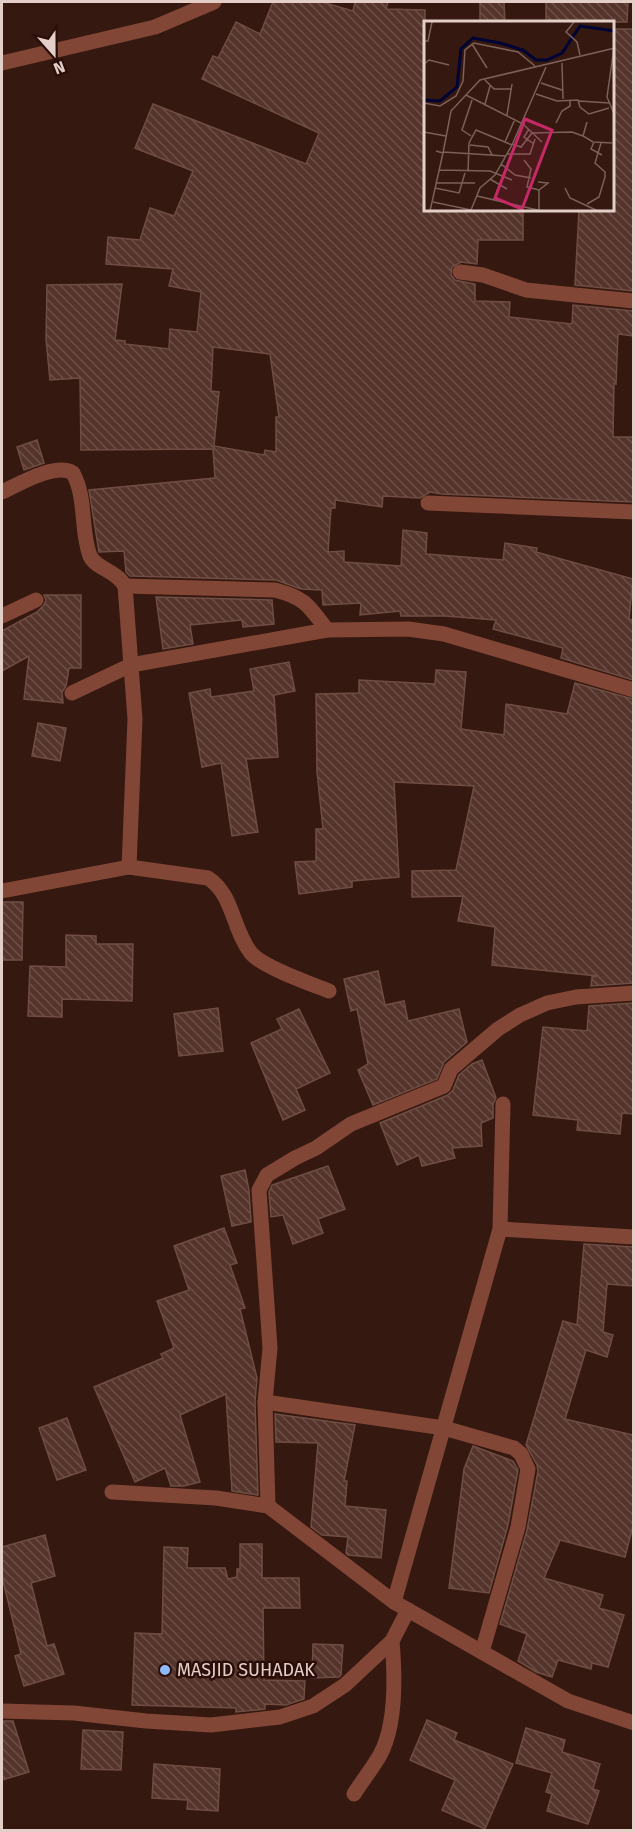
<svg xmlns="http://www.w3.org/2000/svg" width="635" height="1832" font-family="'Fira Sans',sans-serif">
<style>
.building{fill:url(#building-back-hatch);stroke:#704d43;stroke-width:1.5;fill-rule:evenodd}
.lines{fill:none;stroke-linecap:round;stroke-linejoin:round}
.minor{stroke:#814636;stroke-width:15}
.poi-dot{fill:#8eb9fc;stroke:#2a0e07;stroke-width:2}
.labels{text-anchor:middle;stroke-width:5;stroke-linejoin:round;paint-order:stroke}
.poi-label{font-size:18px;fill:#e3cec8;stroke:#2a0e07;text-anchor:start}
.inset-river{fill:none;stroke:#000335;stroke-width:3}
.inset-road{fill:none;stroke:#7b6159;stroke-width:1.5}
.view{fill:#c52a66;fill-opacity:0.15;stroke:#c52a66;stroke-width:3}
.inset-edge{fill:none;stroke:#e3cec8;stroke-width:3}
</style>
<defs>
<pattern id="building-back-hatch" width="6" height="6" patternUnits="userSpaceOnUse" patternTransform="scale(1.5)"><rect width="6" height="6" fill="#54342b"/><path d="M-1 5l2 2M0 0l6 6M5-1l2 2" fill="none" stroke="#6c5048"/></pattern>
</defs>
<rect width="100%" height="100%" fill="#35180f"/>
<!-- building -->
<g class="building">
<path d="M273,2H322L353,11L355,2H388L386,9L425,10V210H523V240H478L477,264L461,262L452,267L451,275L455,280L475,284V301L510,302L509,317L572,324L573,305L633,311V336L618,334L616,384L614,383L613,437H633V502L442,494L430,492L420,498L383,496L382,507L335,500V508H331L328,552L344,551V562L401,566L403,530L427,533L426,554L503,560L505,543L537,548L536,552L633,579L629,619L633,620V680L561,658L563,648L493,629L496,620L445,616H401L400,611L360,615L361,603L323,605L322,590L301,589L276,580L130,576L126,572L124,551L99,552L89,490L215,478L213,449L81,450L80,378L50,380L46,339L47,285L122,284L115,340L125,341V344L169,349L170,329L197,332L201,292L169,286L173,269L106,264L108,237L140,240L150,208L174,216L193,171L135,148L153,104L306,164L319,133L202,79L213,56L218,58L236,22L260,34ZM213,347L270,354L279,417H276V452L265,450L264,455L214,446L219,392L211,391Z"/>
<path d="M480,2H504L505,22H480Z"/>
<path d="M546,2H628L627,22H546Z"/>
<path d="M612,29H633V291L575,285L579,210H612Z"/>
<path d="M37,440L44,463L24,470L17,447Z"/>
<path d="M44,595H81V668H69L66,686L62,692L63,703L24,699L29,656L2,671V631L37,612L44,605L46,600Z"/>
<path d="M156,597L272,600L274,624L243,627L242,620L190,625L193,644L163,649Z"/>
<path d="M289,662L295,691L274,695L278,757L246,759L258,832L232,836L221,763L202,767L189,693L210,689L211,697L254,691L250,669Z"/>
<path d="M436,670L466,672L461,729L504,735L506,704L567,714L575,683L633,699V983L591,986L592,977L598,976L492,965L495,927L458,921L463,896L412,897V871L456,870L474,786L394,782L399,877L352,881V887L299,894L295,862L316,861V829H323L317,771L316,694L359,693V680L435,684Z"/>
<path d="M38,723L66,728L60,761L32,756Z"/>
<path d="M2,902H23L22,960H2Z"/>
<path d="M66,935L96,936V944H133L132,1001L62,999V1017L28,1016L30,966L66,967Z"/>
<path d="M378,971L385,1005L404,1001L408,1021L459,1009L467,1042L444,1062L437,1079L373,1105L358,1070L368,1064L357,1009L351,1011L344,979Z"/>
<path d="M633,1003V1114L622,1113L620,1134L577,1130L578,1120L533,1115L543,1027L587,1031L589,1006Z"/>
<path d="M218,1008L223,1051L179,1056L174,1014Z"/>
<path d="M299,1009L330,1073L296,1089L305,1110L283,1120L251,1043L282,1029L277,1019Z"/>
<path d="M482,1060L496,1098L493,1104V1118L481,1123L482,1146L452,1148L455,1158L422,1166L419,1155L397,1165L380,1123L448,1095L453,1090L459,1075L472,1064Z"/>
<path d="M328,1166L345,1209L318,1219L323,1233L293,1244L283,1215L271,1217L269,1192L272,1185Z"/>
<path d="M245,1170L249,1190L251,1222L232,1226L221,1176Z"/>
<path d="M224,1228L237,1263L230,1265L245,1308L240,1309L257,1378L255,1402L258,1495L232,1491L226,1394L180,1415L200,1482L184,1486H171L165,1468L135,1482L94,1387L163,1358L161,1354L174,1348L157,1301L189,1290L174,1246Z"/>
<path d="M584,1244L633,1247V1286L607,1284L603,1332L613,1335L607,1357L586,1350L565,1419L633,1435V1526L625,1557L560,1540L544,1578L603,1595L599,1608L624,1615L608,1667L592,1663L591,1669L558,1660L552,1677L536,1672L518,1661L527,1634L500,1624L527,1530L538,1471L537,1465L526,1445L563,1321L577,1325Z"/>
<path d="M275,1414L355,1425L344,1481H347L345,1506L386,1510L381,1558L348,1555L346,1553L348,1537L322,1535L311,1527L318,1443L276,1442Z"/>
<path d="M67,1418L86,1470L57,1480L39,1428Z"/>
<path d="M473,1446L513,1461L518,1470L508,1525L489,1593L449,1588L464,1469Z"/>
<path d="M45,1535L55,1576L31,1583L47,1646L54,1644L64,1674L24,1686L15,1656L21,1654L2,1577V1547Z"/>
<path d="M240,1544H262V1578H299L300,1608H263L264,1680L305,1681L304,1699L286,1705L265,1704V1709L236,1712V1708L132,1705L135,1633L162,1634L164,1547L188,1548L187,1568H225L228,1579L237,1577V1569H240Z"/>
<path d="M313,1644L343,1645L341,1675L339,1677L312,1678Z"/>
<path d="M427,1720L457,1733L454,1740L513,1764L485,1829L442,1810L455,1780L410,1760Z"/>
<path d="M2,1721H13L29,1772L2,1780Z"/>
<path d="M526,1728L565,1740L562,1752L600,1764L593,1789L599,1791L588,1824L547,1811L552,1794L546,1792L552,1773L516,1763Z"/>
<path d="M83,1730L123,1732L121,1770L81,1769Z"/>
<path d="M154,1764L220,1769L218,1811L187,1809L188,1800L152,1798Z"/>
</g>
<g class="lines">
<!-- minor -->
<g class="minor">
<path d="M2,63L155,27L214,2"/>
<path d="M460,272L483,275L526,290L634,301"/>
<path d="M2,492C19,484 56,462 73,473C87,499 80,529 90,556C96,569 116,570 125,586L135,719L129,867L208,878C234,895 232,929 251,953C262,967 311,984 329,991"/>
<path d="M428,503L634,512"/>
<path d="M125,586L275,590C306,598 309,606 327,630"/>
<path d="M2,616L36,600"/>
<path d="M72,693L131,665L327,630L408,629L444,634L634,690"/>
<path d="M2,891L129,867"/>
<path d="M500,1229L503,1104"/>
<path d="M265,1402L444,1428L514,1448L521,1454L528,1469L518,1527L482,1652"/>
<path d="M112,1492L216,1498L268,1506L394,1602L568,1701L634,1723"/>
<path d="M268,1506L265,1402L270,1348L259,1190L267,1175L295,1158L316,1148L351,1124L444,1086L451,1069L498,1029L520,1015L547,1003L576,997L634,993"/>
<path d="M394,1602L500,1229L634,1237"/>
<path d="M2,1711L74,1713L146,1721L211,1725L280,1717L313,1706L345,1685L392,1641L408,1610"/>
<path d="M354,1794C362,1781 372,1769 380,1755C397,1724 395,1675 392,1641"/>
</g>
</g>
<!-- markers -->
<circle class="poi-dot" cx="165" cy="1670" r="6"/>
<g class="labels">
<!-- poi labels -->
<g class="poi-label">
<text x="177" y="1676">MASJID SUHADAK</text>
</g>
</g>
<!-- overview -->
<g transform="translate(424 21)">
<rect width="190" height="190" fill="#35180f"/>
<path class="inset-river" d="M0,79L16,80L33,66L37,28L49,17L76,22L99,29L112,39H123L138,32L156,5L191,10"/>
<path class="inset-road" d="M150,1L142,11L153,21L156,34M0,20H4L8,1M48,23L63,47M190,27L183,76L191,95M138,42L139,78M0,43L5,39L25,44M61,59L70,68H88M117,62L138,69M112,73L133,80L154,79L156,86L165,93L185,87M42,74L99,103L118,121M155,80L185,82M0,82L16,85L32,75L39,60L41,29L50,22L94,31L111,45M61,83L66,65M83,94L88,63M163,101L159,115L169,121L188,122M132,102L138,90L146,85V79M105,108L100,116L110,123M0,111L22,115M107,112L148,111L159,115M47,115L38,109L48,79M170,121L167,128L178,134M88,123L97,126L108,112M46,124L64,126L68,134M88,124L81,121L91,98M19,131L82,135M19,132L27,90L56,59L191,27M83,133H106L111,118M100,139L107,148L103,166L115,169M77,143L91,154L107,157M15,149L66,150L88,159M44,151L45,122L52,109L81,121M66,158L83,168M114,161L124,162L115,169V188M12,162H51M11,167L35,172L41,152M141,167L146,177L174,190M53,175L118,190M9,181L47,189L56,167L71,154L88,124L122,46M163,183L175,176L181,156V151L171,142L177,122M6,190L19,132L12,130"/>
<path class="view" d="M101,98L128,109L98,188L71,177Z"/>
<rect width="190" height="190" class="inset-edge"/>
</g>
<!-- border -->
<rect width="635" height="1832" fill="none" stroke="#e3cec8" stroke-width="6"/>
<!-- north arrow -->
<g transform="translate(54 54) rotate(159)" stroke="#2a0e07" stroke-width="4.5" paint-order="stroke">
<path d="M0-4.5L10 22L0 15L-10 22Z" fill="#e3cec8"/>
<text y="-9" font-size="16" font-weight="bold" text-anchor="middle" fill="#e3cec8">N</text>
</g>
</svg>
